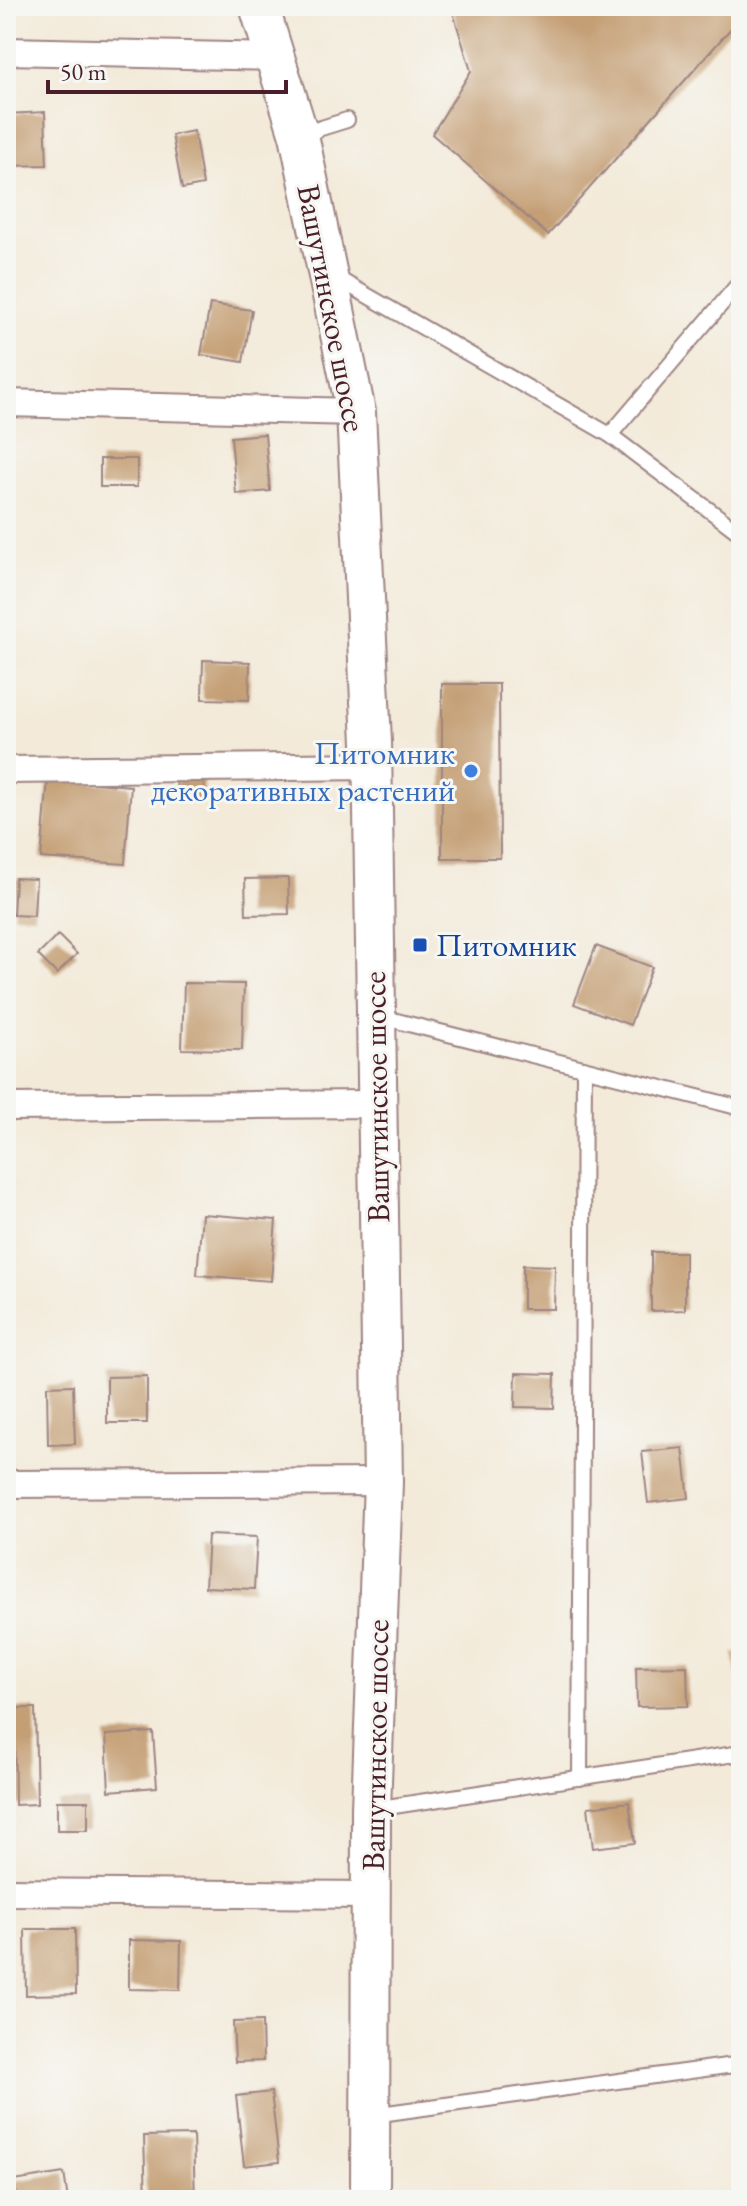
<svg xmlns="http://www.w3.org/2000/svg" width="747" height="2206" font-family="'EB Garamond',serif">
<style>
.building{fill:#c49f74}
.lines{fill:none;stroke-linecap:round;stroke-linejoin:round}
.lane-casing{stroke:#9e8482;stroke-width:18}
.street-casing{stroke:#9e8482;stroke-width:30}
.secondary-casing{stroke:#9e8482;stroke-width:42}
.lane{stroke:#fff;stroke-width:14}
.street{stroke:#fff;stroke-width:26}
.secondary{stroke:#fff;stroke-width:38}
.shop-dot{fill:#3f7fe0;stroke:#f6f6f2;stroke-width:3}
.transit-dot{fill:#1a4fb4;stroke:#f6f6f2;stroke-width:3}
.labels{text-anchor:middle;stroke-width:6;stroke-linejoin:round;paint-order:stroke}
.street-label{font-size:32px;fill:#4a1f2b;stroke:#f6f6f2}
.shop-label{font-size:32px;fill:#366cbe;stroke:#f6f6f2;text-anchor:end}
.transit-label{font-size:32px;fill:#164399;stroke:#f6f6f2;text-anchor:start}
</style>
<rect width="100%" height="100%" fill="#f6f6f2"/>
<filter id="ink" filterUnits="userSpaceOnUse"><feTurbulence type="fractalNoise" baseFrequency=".0125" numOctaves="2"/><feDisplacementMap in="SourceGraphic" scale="16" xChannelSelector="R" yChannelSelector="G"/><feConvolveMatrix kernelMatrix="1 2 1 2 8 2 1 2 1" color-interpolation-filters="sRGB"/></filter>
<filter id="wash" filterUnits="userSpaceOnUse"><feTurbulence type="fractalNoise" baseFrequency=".006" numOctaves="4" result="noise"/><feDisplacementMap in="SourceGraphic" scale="32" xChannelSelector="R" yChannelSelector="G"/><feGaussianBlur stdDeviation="1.8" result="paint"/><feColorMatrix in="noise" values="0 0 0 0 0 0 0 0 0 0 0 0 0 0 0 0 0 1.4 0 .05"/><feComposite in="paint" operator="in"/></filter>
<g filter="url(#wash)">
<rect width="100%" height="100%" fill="#f3ead9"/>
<g id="blocks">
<!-- building -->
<g class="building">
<path d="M451,6H741V17L548,235L432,134L471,71Z"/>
<path d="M45,112L47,165L6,166V114Z"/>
<path d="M194,131L203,185L182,189L172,135Z"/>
<path d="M210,304L252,310L243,362L201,355Z"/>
<path d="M265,434L270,491L236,494L231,437Z"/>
<rect x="100" y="459" width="37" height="28"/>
<path d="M203,660L250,662L249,700L202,699Z"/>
<path d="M442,684H499L500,858H442Z"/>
<path d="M203,774L205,800L177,801L176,775Z"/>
<path d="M48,779L131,786L125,864L41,858Z"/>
<path d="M15,878L36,879L34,916L13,915Z"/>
<path d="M288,878L289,914L246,915L245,879Z"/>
<path d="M58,935L77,954L57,974L38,955Z"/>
<path d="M596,946L652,967L630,1025L574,1004Z"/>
<path d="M184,983L244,984L242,1050L182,1049Z"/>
<path d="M202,1214L276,1220L271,1281L197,1275Z"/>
<path d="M651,1252H685V1310L651,1311Z"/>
<path d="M523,1265L555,1266L554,1309H523Z"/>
<path d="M516,1373L555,1374L554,1408L515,1407Z"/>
<path d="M147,1376V1423H107V1377Z"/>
<path d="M73,1385L75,1444L48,1445L47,1386Z"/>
<path d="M683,1448L689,1498L648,1503L642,1452Z"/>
<path d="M208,1535L257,1537L254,1589L205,1587Z"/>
<path d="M741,1652V1694H739L733,1653Z"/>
<path d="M687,1666L688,1706L637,1707L636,1667Z"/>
<path d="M14,1708H35L37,1804L15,1805Z"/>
<path d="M153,1732L157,1787L109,1791L106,1735Z"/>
<rect x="57" y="1801" width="31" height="29"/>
<path d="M629,1802L635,1843L593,1848L588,1807Z"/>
<path d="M25,1929H75L76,1994L26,1995Z"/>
<path d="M129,1940L181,1941L180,1990L129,1989Z"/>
<path d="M262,2021L263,2061L235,2062L233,2022Z"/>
<path d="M271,2092L279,2162L244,2166L236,2096Z"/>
<path d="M193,2135L195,2200H146L144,2136Z"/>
<path d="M64,2173L68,2200H16L14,2181Z"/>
</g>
</g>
</g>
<g filter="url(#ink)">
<use href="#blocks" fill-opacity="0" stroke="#9e8482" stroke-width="2"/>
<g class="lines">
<defs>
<g id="lane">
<path d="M302,134L347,120"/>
<path d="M335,277L610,435L741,534"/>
<path d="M610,435L741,281"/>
<path d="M377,1016L741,1108"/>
<path d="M580,1778L584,1068"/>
<path d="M374,1809L741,1753"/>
<path d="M373,2115L741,2064"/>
</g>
<g id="street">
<path d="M6,51L275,57"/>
<path d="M6,403L356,412"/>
<path d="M6,770L373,766"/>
<path d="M6,1107L376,1104"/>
<path d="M6,1484L383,1482"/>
<path d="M6,1892L371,1895"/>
</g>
<path id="secondary" d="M259,6L299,135L356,412L372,742L383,1482L371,1809L370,2200"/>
</defs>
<!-- lane casing -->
<use href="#lane" class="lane-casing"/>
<!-- street casing -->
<use href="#street" class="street-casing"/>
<!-- secondary casing -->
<use href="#secondary" class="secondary-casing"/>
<!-- lane -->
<use href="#lane" class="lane"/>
<!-- street -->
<use href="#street" class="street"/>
<!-- secondary -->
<use href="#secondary" class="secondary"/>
</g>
</g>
<!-- markers -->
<circle class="shop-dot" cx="471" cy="771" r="8"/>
<rect class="transit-dot" x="412" y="937" width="16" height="16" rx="4"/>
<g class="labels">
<!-- street labels -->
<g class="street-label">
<text transform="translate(332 308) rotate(79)" y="11">Вашутинское шоссе</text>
<text transform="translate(376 1097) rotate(-91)" y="11">Вашутинское шоссе</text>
<text transform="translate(375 1745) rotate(-89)" y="11">Вашутинское шоссе</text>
</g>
<!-- shop labels -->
<g class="shop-label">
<text x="455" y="764">Питомник<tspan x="455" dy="37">декоративных растений</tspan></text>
</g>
<!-- transit labels -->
<g class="transit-label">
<text x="436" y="956">Питомник</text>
</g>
</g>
<!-- margin -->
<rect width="747" height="2206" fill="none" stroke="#f6f6f2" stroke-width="32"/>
<!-- scale -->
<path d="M48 80v12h238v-12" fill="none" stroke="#4a1f2b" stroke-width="4"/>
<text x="60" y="80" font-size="24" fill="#4a1f2b" stroke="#f6f6f2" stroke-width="6" paint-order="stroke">50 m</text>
</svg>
